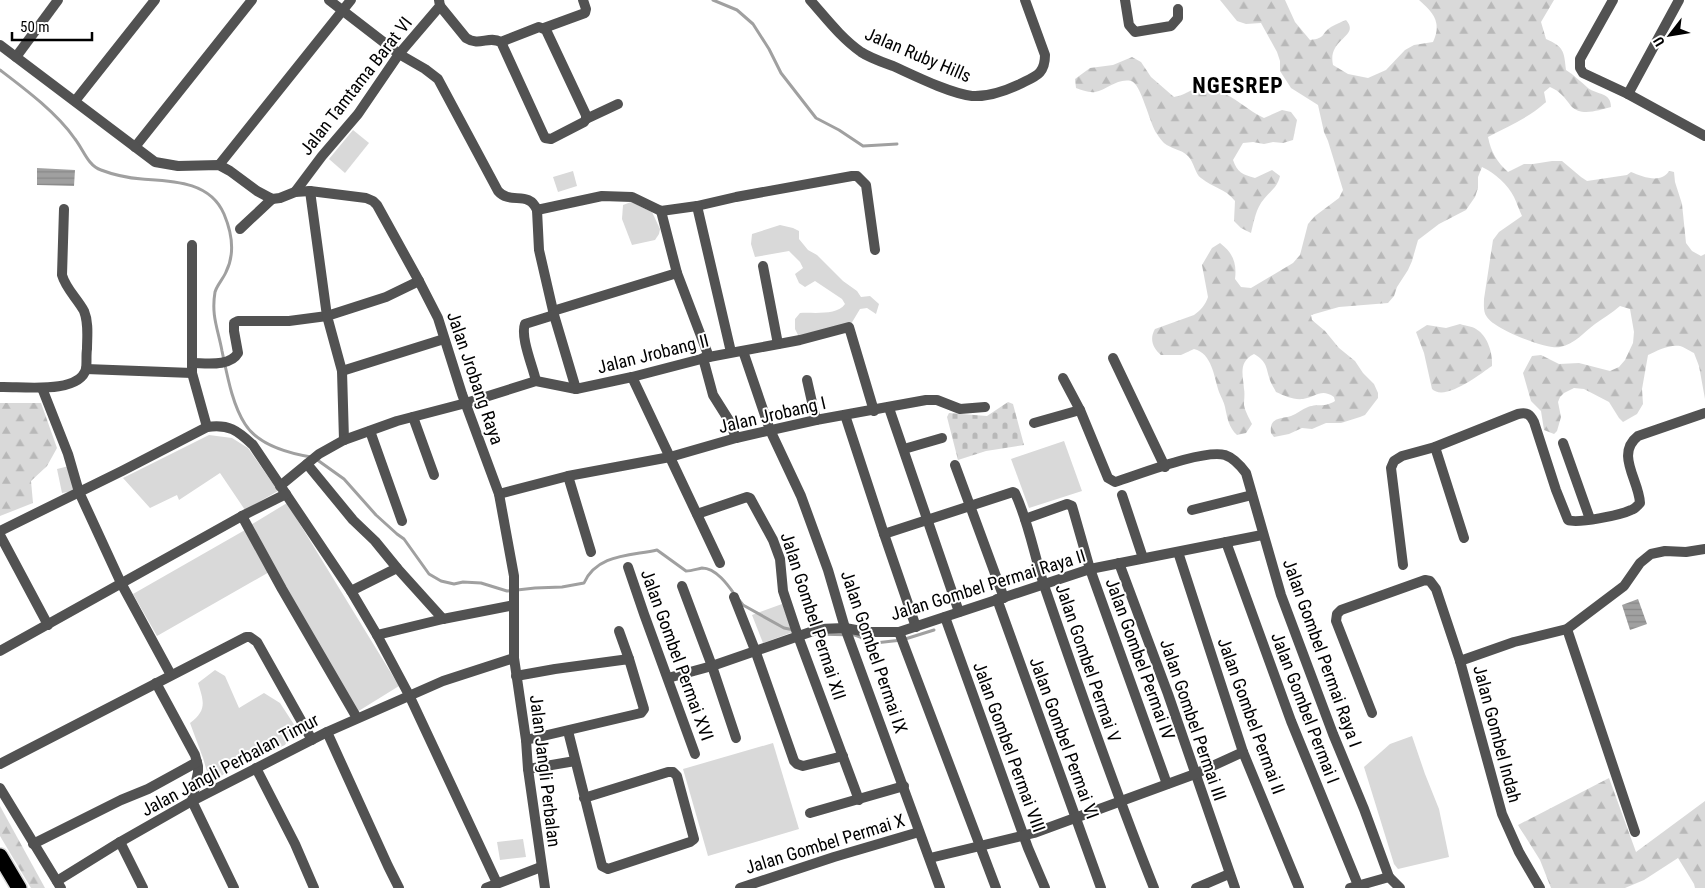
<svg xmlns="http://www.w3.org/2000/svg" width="1705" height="888" font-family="'Roboto Condensed',sans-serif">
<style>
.green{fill:#d9d9d9}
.forest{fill:url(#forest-firs)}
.cemetery{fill:url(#cemetery-stones)}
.water{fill:url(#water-rules)}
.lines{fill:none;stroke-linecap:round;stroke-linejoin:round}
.stream{stroke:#a0a0a0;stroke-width:3}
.motorway-casing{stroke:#dbdbdb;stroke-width:18}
.minor{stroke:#525252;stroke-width:10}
.tertiary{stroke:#525252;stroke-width:10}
.motorway{stroke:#000;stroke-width:15}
.labels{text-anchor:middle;stroke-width:4;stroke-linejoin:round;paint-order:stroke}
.street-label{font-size:18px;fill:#000;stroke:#fff}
.district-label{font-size:22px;font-weight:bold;letter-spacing:1px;fill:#000;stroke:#fff}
</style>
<defs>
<pattern id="forest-firs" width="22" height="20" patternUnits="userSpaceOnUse" patternTransform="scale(1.25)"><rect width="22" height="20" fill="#d9d9d9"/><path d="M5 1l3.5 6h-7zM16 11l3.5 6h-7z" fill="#b8b8b8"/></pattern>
<pattern id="cemetery-stones" width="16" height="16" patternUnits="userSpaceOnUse" patternTransform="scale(1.25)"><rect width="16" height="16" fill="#d9d9d9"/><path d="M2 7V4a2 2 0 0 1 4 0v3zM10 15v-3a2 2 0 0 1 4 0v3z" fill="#b8b8b8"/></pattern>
<pattern id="water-rules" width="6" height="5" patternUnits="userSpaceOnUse" patternTransform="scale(1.25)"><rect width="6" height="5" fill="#a0a0a0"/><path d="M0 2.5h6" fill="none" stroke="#888"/></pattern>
</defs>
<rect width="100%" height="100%" fill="#fff"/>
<!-- green -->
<g class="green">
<path d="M353,130L369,143L345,173L329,159Z"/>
<path d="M573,171L577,186L558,192L553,177Z"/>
<path d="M631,202L652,212L660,229L659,234L655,240L632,245L622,219L623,205Z"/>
<path d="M780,225L793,228L799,231V239L808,250L817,255L843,281L857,291L861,297L870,296L879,304L876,314L867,308L860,309L851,324L799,337L795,329V319L800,313C813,312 837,316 845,304L842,299L815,281L805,287L799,283L795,274L803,268L800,262L789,251L755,257L751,244L752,234Z"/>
<path d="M209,435L232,438L248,448L278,491L245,510L220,473L179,500L177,495L150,508L123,478Z"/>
<path d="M1064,441L1082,491L1029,508L1011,459Z"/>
<path d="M69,466L74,491L62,493L57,469Z"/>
<path d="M287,503L399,686L357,712L271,571L157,636L133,594L245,530L244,529Z"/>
<path d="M782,604L793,632L763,643L752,615Z"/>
<path d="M215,670L225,676L239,708L264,693L280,703L295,726L285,745L231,768L211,785L203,758L190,723C207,710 204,702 198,683Z"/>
<path d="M1412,736L1425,774L1439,809L1449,857L1398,869L1394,864L1364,767L1390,744Z"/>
<path d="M773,743L799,829L708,856L683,769Z"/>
<path d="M523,839L526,857L500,860L497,842Z"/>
</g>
<!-- forest -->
<g class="forest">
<path d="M1220,0H1285L1295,22L1310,40C1327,38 1320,34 1331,27C1336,24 1341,22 1346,20C1361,37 1327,38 1333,65L1348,74L1368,78L1386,70L1405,50L1414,45L1433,42C1442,23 1434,13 1419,0H1554L1541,22L1546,39C1564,47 1564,51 1566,70C1574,75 1581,82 1588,88C1597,95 1611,92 1611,107C1599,110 1581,117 1571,106C1565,98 1560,91 1550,87L1544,92L1546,102C1529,118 1508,126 1488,137C1491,152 1497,162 1508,172L1524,164H1533L1552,161H1562L1581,177L1587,181L1627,175L1631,172C1643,177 1661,184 1669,171L1674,172L1675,182L1682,204L1686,243L1692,251L1701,256L1705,254V399L1699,366L1694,353C1690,351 1684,347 1680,346C1670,344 1656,351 1648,355L1642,389L1643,404L1637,414L1623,422L1619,418L1609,402L1584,389L1574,388L1564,393L1560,397L1558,402L1561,417L1557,431L1554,434L1544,430L1541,411L1531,401L1523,373L1532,356L1541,355L1559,364L1579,363L1610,371L1619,367L1625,360L1633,343L1634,332L1630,309L1620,306C1612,313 1603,318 1595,324C1584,332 1575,344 1560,347C1547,350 1494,329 1487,317C1483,312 1484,305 1484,299L1493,240L1499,232L1522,216C1519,210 1517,203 1514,197C1508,185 1495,173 1482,167L1478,177V188L1475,197L1466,210L1439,224L1418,240L1412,261L1408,270L1397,287L1394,296L1388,303L1339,307L1311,315L1312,320L1325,331L1339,348L1355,361L1363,373L1374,384L1378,393V398L1365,415L1360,417L1341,423H1326L1312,429L1302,428L1289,434L1274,437L1271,433C1269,417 1281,419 1291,416C1297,414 1302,409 1308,407C1319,403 1324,408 1335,401L1334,397C1321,388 1316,397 1303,399C1293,400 1285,396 1276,392C1274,388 1270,382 1269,377C1266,366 1266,361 1254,354C1238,362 1243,375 1244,389C1245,394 1244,400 1244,405C1245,411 1249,418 1252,424L1246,433L1237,435C1229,428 1227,417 1225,407C1224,402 1221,397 1219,392C1214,377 1212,353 1194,349L1181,355H1161C1153,348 1149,339 1155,329L1194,315C1200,311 1206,304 1208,297L1202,265L1212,248L1220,243C1233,253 1237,263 1235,279L1241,287L1251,288L1293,263L1300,255L1308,224L1315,216L1339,198L1343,190L1328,141L1324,132L1318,105L1291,88L1280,71V61L1277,52L1261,23L1246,24L1237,21Z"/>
<path d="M1132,57L1141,62L1151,77L1174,97C1184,96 1190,89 1200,88C1226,87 1243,108 1264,118L1282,110L1291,112L1297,120L1293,140L1283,143L1273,142L1264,144L1253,142L1243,143L1233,160C1237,172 1243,175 1255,178L1272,170L1280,176C1277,188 1271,190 1264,199C1256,208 1254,221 1251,233L1241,228L1234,221L1235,201C1225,188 1213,188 1201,178C1195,174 1194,162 1188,156C1181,149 1171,149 1164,143C1162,141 1159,137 1157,134C1150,125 1141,83 1131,81C1117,78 1107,90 1095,92C1089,93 1082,90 1076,88L1075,79L1090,68L1113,65Z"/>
<path d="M1460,324C1466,326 1472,326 1476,329C1488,336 1493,354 1492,366C1480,374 1445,402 1432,389L1424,353L1416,332L1427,325L1446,328Z"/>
<path d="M0,403H41L57,448L47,466L31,481L33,503L0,516Z"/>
<path d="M1609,778L1636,852L1705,801V888H1695L1694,884L1678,858L1644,880L1625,888H1551L1540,860L1518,825Z"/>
<path d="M0,806L45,888H31L0,836Z"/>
</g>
<!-- cemetery -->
<path class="cemetery" d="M1008,402L1013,404L1024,445L986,451L958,460L947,417L949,413L987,416Z"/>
<!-- water -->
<g class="water">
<path d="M37,168L75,170L74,186L37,185Z"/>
<path d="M1638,599L1647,624L1630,630L1622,605Z"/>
</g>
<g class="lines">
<!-- stream -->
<g class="stream">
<path d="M713,0L737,10L753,24L769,49L781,73L816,118L839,130L863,146L897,144"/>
<path d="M0,70C25,89 57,113 75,139C83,149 88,166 101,170C114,175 129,178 142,179C172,181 210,181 224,214C232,233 235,254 226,272C223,279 217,285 215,292C211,316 218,329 222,351C227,374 232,404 245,424C258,445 287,453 311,457"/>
<path d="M316,459L344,479L376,515L397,534L404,539L429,574L441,581L454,584L463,582L481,583L507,591L535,588L562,587L584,583C597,554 630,556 657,550L686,571C691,571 697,569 702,568C716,568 728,585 735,595"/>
<path d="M739,600L743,605L784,628L794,630"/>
<path d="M815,634L855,635L875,643L902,640L934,630"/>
</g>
<defs>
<path id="motorway" d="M0,856L19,888"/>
</defs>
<!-- motorway casing -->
<use href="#motorway" class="motorway-casing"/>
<!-- minor -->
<g class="minor">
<path d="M329,0L399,54L425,69L438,79L498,191C510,205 529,190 537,210L539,250L554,315L576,389"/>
<path d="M810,0C826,18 841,38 861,52C870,58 882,62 893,66C915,76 949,93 972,96C989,97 1005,91 1020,84C1036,76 1045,74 1045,55L1025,0"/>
<path d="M1125,0L1129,25L1135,32L1171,26L1178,18V9"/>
<path d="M1613,0L1580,59V68L1583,73L1628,94L1705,136"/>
<path d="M440,6L466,38C480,47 488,35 501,42L545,138L551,139L584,122L586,119V115L546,30L539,27L501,42"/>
<path d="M544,28L585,13L586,9L583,0"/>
<path d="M16,57L58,0"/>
<path d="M1628,94L1679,0"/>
<path d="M75,101L155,0"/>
<path d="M586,119L618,104"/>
<path d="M135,147L252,0"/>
<path d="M219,165L351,0"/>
<path d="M295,192L322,156L358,114L399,54L440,6L439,0"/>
<path d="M697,206L736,197L852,176H857L866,185L875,250"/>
<path d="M537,210L602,196L632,197L661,211L697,206L731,352"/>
<path d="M661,211L677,273L709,357"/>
<path d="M240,229L272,199"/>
<path d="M192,245V373L207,427"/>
<path d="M763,266L778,344"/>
<path d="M553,311L677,273"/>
<path d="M743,351L770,430L801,496L828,570L845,628L940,888"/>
<path d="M703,358L713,395L730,422L736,438"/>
<path d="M1113,358L1165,467"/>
<path d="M192,363C206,363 230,367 238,353L234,331V323L238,321H289L327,316L310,191"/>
<path d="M86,369L192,373"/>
<path d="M342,371L444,339"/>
<path d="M632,377L720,563"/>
<path d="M1063,378L1080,410"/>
<path d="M807,380L816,420"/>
<path d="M536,381C533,367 520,337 525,324L554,315"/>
<path d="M0,387C20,386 79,395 86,369C87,363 86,355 87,349C87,337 89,323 84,311C77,298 66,289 62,275L64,209"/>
<path d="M42,388L68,454L79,492L121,583L171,675"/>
<path d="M889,408L959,612"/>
<path d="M845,415L884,534L916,627"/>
<path d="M413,417L434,475"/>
<path d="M1034,423L1080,410L1108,478L1115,482C1138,475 1203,449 1225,455C1234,458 1240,465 1246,473L1281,595L1333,734L1364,809L1389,877"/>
<path d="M370,431L402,521"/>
<path d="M344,440L342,371L327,316L386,297L419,281"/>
<path d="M1563,443L1590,519"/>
<path d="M1435,447L1464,538"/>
<path d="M904,449L942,438"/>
<path d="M307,464L353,520L375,541L397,568"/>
<path d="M955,465L1004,598"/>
<path d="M568,476L591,552"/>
<path d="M280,486L319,454L344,440L397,421L466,403L536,381L576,389L632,377L709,357L800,340L849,327L874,411"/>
<path d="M499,494L568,476L670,457L736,438L816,420L926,400H937L960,409L985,407"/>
<path d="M1122,495L1143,558"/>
<path d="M1192,510L1252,495"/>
<path d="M697,514L747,497L750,498L773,540L780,559L783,591L798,636L859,800"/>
<path d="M242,516L282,589L357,718"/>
<path d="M1025,519L1067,504L1072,506L1090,569L1167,784"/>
<path d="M0,531L122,471L207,427C229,424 237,430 253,445L351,591L377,635L409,695L497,883"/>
<path d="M884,534L1013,492L1015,493C1030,525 1035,561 1047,594C1081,693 1115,791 1154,888"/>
<path d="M0,535L48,625"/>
<path d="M1226,542L1291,721L1358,885"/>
<path d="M1178,552L1243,752L1299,888"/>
<path d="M1119,563L1168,694L1235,888"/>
<path d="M1403,565L1391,468L1394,461L1402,456L1435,447L1518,414C1527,412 1530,414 1534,422L1556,490L1568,520C1577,524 1621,515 1631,510C1635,509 1637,506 1640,503C1639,480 1615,454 1638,436L1705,413"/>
<path d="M628,567L644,614L695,754"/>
<path d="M682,586L712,666L736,738"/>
<path d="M351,591L397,568L443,619"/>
<path d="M734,597L755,650L794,761L797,764L803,766L843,756"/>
<path d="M997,599L1101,888"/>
<path d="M945,617L1028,848L1045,888"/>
<path d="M1567,629L1635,832"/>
<path d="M619,631L629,659"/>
<path d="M899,632L996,888"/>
<path d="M377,635L443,619L514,605"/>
<path d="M0,651L242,516L286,494"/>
<path d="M1460,661L1514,642L1567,629L1624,586L1640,563L1651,554L1665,551L1686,552L1705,549"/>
<path d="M516,676L555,669L629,659L644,709L641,713L526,740"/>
<path d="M668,678L712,666L819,629L845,628L867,632H899L1090,569L1262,535"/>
<path d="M156,683L195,755L198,766V772L192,801"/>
<path d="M1372,713L1336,621L1337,614L1341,610L1425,580L1430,581L1436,589L1460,661L1502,814L1519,852L1540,888"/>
<path d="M568,731L602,866L608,869L690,842L694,839L677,776L673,772H668L584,798"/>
<path d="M327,732L388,866L399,888"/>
<path d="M0,764L246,637H250L257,642L312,740"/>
<path d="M256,768L295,844L314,888"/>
<path d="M528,769L575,761"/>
<path d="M0,788L61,888"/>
<path d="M192,801L234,888"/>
<path d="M810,813L904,786"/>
<path d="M120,842L143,888"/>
<path d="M33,844L121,800L148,789L197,762"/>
<path d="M930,858L1034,833L1195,774L1243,752"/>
<path d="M57,881L120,842L192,801L327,732L443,681L514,658"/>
<path d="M486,888L541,867"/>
<path d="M740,888L834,857L919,832"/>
<path d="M1196,888L1229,874"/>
<path d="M1350,888L1389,877L1400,888"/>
</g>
<!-- tertiary -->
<path class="tertiary" d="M0,45L155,162L178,166L219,165L230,171L257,191L272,199L280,198L295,192L310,191L366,198L373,201L377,205L419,281L438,318L462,394L499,494L514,576V658L526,740L528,769L545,888"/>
<!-- motorway -->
<use href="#motorway" class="motorway"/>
</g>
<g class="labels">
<!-- street labels -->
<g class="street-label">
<text transform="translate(918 55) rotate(23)" y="6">Jalan Ruby Hills</text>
<text transform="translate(356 86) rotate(-52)" y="6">Jalan Tamtama Barat VI</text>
<text transform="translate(653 354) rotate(-14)" y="6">Jalan Jrobang II</text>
<text transform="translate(475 378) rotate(71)" y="6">Jalan Jrobang Raya</text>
<text transform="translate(772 415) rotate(-13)" y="6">Jalan Jrobang I</text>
<text transform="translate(988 585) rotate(-17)" y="6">Jalan Gombel Permai Raya II</text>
<text transform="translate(813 616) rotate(72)" y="6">Jalan Gombel Permai XII</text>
<text transform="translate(874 652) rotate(71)" y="6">Jalan Gombel Permai IX</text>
<text transform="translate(1322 653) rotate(70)" y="6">Jalan Gombel Permai Raya I</text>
<text transform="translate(677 655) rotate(70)" y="6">Jalan Gombel Permai XVI</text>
<text transform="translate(1140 659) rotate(70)" y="6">Jalan Gombel Permai IV</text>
<text transform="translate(1088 663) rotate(71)" y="6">Jalan Gombel Permai V</text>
<text transform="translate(1305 708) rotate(69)" y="6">Jalan Gombel Permai I</text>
<text transform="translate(1251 716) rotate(70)" y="6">Jalan Gombel Permai II</text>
<text transform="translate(1193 720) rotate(71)" y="6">Jalan Gombel Permai III</text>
<text transform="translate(1497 734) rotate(75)" y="6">Jalan Gombel Indah</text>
<text transform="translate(1064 738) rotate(70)" y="6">Jalan Gombel Permai VI</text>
<text transform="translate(1009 747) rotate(70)" y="6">Jalan Gombel Permai VIII</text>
<text transform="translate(230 765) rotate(-28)" y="6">Jalan Jangli Perbalan Timur</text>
<text transform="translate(545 771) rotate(83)" y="6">Jalan Jangli Perbalan</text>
<text transform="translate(825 844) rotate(-17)" y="6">Jalan Gombel Permai X</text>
</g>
<!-- district labels -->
<g class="district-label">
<text x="1238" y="93">NGESREP</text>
</g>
</g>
<!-- north arrow -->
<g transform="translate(1670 35) rotate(239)" stroke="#ffffff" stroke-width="4" paint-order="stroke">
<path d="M0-4L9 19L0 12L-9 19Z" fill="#000000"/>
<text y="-8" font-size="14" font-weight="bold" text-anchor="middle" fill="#000000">U</text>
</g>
<!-- scale -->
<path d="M12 32v8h80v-8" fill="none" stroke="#000000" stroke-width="2.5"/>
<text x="20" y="32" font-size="15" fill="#000000" stroke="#ffffff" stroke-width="4" paint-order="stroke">50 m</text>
</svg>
